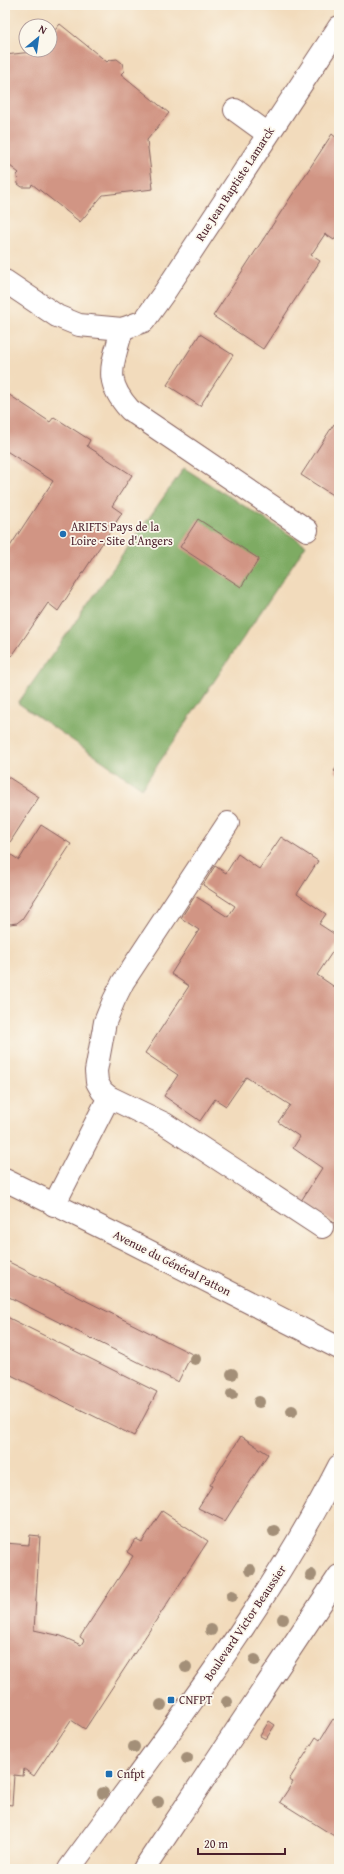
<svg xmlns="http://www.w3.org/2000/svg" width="344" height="1874" font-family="'Gentium Book Plus',serif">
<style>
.forest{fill:#7eab63;stroke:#646547}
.building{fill:#d19584}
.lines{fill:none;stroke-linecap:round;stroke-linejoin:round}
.minor-casing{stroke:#85615e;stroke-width:24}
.minor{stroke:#fff;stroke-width:22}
.tree{fill:#a38f78}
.poi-dot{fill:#1f6fb2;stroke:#fbf7ec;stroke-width:1.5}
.labels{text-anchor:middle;stroke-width:3.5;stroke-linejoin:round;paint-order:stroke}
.street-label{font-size:12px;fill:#4a1f2b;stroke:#fbf7ec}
.poi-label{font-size:12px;fill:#4a1f2b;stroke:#fbf7ec;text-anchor:start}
</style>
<rect width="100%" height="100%" fill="#fbf7ec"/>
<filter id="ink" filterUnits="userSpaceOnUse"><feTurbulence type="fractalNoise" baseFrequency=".025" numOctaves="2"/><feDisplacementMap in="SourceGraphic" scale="8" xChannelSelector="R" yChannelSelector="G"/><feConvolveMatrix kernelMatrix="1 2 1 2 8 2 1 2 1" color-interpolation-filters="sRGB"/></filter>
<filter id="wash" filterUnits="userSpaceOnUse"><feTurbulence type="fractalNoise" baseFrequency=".012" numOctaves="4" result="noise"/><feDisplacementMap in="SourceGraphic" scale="16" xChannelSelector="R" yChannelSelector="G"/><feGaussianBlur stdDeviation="0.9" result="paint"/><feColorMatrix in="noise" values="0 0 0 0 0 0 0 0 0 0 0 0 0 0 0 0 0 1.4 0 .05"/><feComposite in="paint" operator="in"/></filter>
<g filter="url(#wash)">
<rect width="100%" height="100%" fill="#f2dbbc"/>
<!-- forest -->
<path class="forest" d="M184,468L306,545L142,788L18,703Z"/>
<g id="blocks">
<!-- building -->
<g class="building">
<path d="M60,24L107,62L109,60L117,59L122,63L124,71L121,74L169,113L147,140L153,189L103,195L80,222L32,184L31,187H22L18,184L17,175L19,173L5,162V55L50,50V36Z"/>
<path d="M332,134L339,140V233L334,240L325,234L311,255L320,261L263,349L213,316Z"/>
<path d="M200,334L233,355L200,406L167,385Z"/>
<path d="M5,392L50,422L54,417L90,440L87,446L132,475L112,506L122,513L58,611L48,603L12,656L5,652V554L53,481L5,450Z"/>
<path d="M334,424L339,427V488L334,496L301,475Z"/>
<path d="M198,519L259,559L241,587L180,547Z"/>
<path d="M339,764V774L334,771Z"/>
<path d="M5,775L39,797L5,850Z"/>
<path d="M41,825L71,844L22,919L17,923L10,924L5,921V851L19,860Z"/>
<path d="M281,837L318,861L297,894L326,914L319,924L339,937V942L317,975L339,990V1223L337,1225L301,1201L322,1168L293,1148L300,1137L278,1122L290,1105L246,1077L226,1106L215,1099L200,1121L164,1096L178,1075L145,1053L189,986L171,974L199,930L181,918L195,896L228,917L235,906L203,885L215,866L226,873L238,854L259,869Z"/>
<path d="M5,1260L192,1354L178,1382L5,1295Z"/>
<path d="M5,1316L157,1392L134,1436L5,1372Z"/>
<path d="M241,1436L268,1454L225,1521L198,1508L212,1486L210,1485Z"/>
<path d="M162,1511L208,1541L85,1729L71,1720L34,1776L24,1769L23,1776L14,1775L12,1805L5,1804V1543L29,1545L30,1535L40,1536L34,1630L61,1636L81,1645L84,1640L80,1637L133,1556L127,1552L136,1539L142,1542Z"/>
<path d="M333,1719L339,1723V1839L280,1802L293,1782L289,1780L316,1737L320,1740Z"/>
<path d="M269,1721L275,1725L266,1739L260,1736Z"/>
</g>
</g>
</g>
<g filter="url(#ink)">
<use href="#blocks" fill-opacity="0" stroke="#85615e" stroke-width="1"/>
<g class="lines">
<defs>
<g id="minor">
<path d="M235,110L268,134"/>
<path d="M5,281L57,316L79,325L122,329L144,321L164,293L339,27"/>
<path d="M122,329C113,365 102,379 130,410L307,530"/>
<path d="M228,823L123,982L114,1000L105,1022L96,1071L97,1082L102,1091L109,1097L165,1124L322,1227"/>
<path d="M5,1180L125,1239L339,1348"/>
<path d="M54,1205L109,1097"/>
<path d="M69,1869C164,1739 266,1610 339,1466"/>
<path d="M144,1869L339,1576"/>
</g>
</defs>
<!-- minor casing -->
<use href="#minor" class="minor-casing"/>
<!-- minor -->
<use href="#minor" class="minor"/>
</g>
<!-- trees -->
<g class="tree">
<circle cx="195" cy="1359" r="6"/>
<circle cx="232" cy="1374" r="6"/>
<circle cx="232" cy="1394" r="6"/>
<circle cx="259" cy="1402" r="6"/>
<circle cx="292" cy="1411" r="6"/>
<circle cx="274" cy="1531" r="6"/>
<circle cx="250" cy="1570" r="6"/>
<circle cx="311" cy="1575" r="6"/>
<circle cx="232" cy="1596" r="6"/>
<circle cx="283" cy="1619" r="6"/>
<circle cx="211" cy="1630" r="6"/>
<circle cx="255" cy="1660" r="6"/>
<circle cx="186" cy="1667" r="6"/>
<circle cx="227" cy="1702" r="6"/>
<circle cx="161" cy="1705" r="6"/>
<circle cx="134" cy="1747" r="6"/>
<circle cx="187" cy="1758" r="6"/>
<circle cx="103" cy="1793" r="6"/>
<circle cx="158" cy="1802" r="6"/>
</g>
</g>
<!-- markers -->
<g class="poi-dot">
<circle cx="63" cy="534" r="4"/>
<rect x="167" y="1696" width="8" height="8" rx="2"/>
<rect x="105" y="1770" width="8" height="8" rx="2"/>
</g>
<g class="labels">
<!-- street labels -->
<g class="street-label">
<text transform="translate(235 184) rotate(-57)" y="4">Rue Jean Baptiste Lamarck</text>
<text transform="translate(172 1263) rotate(27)" y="4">Avenue du Général Patton</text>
<text transform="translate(245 1623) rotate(-56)" y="4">Boulevard Victor Beaussier</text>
</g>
<!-- poi labels -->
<g class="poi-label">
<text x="71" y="531">ARIFTS Pays de la<tspan x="71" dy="14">Loire - Site d'Angers</tspan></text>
<text x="179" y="1704">CNFPT</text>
<text x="117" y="1778">Cnfpt</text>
</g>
</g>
<!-- margin -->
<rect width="344" height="1874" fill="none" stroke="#fbf7ec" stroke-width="20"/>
<!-- north arrow -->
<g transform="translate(38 38) rotate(29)"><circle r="19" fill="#fbf7ec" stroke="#b4a19f"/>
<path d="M0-3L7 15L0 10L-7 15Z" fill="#1f6fb2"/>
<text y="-6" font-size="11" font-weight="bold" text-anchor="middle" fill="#4a1f2b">N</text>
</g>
<!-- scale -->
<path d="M198 1848v6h87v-6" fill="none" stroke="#4a1f2b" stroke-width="2"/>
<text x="204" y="1848" font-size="12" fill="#4a1f2b" stroke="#fbf7ec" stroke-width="3" paint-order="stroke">20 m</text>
</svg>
